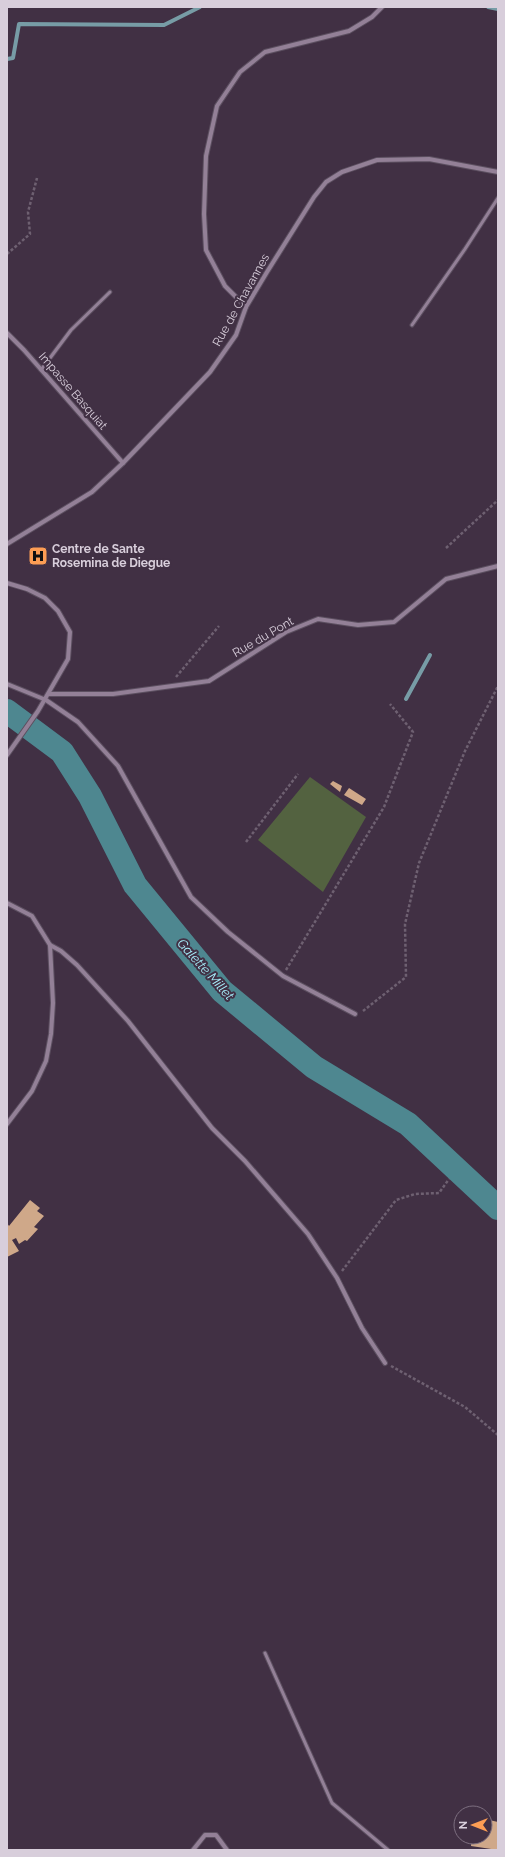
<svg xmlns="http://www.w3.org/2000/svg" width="505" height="1857" font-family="Raleway,sans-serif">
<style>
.green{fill:#536240}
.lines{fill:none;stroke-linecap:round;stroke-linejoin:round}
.stream{stroke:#779ca6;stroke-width:4}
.river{stroke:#4e8790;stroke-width:24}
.building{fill:#cfa889}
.lane-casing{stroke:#5c4f60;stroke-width:5}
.street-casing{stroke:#5c4f60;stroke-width:6}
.path{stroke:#6e6071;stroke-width:2.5;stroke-dasharray:3 2;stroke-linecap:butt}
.lane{stroke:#938097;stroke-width:3}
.street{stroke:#938097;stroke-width:4}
.labels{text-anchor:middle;stroke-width:4;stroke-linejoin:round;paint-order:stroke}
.street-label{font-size:12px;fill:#d8cedb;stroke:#413044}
.poi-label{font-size:12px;font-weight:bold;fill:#d8cedb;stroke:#413044;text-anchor:start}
.water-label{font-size:13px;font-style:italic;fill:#a8f1fd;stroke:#413044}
</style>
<rect width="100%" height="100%" fill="#413044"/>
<!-- green -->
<path class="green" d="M310,777L366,817L323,892L258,840Z"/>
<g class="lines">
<!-- stream -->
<g class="stream">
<path d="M488,7L498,9"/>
<path d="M7,59L13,58L19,24L164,25L200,7"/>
<path d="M406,699L430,655"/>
</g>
<!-- river -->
<path class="river" d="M7,711L62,752L90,796L135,885L222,991L314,1067L408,1124L498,1208"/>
</g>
<!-- building -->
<g class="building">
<path d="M333,781L342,786L340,792L330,784Z"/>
<path d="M349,788L366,799L362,805L344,795Z"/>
<path d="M30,1200L40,1208L37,1211L44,1216L34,1227L38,1229L27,1241L25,1240L19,1244L16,1238L12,1240L19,1251L7,1257V1223L9,1226Z"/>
<path d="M485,1819L498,1822V1850L471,1846L472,1837H485Z"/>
</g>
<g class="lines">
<defs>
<g id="lane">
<path d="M412,325L465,249L498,198"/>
<path d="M41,370L71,330L110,292"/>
<path d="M265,1653L332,1803L388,1850"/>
</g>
<g id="street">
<path d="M246,307L225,286L206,250L204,214L206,156L217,106L240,72L265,52L349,31L372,17L382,7"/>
<path d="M7,333L24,350L123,463"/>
<path d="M7,544L92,492L123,463L210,372L236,335L246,307L267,272L314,197L326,182L342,172L377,160L429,159L498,172"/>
<path d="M7,583L27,589L45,598L58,611L70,632L68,659L38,711L7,755"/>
<path d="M7,684L46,700L78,722L118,766L191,897L228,932L283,976L355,1014"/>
<path d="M49,694H113L209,681L286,632L318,619L358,625L394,622L446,579L498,566"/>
<path d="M7,903L32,916L50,945L53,1003L51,1034L46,1061L32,1091L7,1124"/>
<path d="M50,945L61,951L77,965L128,1021L212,1128L245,1161L308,1234L337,1278L362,1328L385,1363"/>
<path d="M193,1850L205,1835H216L227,1850"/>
</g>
</defs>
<!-- lane casing -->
<use href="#lane" class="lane-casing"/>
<!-- street casing -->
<use href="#street" class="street-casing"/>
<!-- path -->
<g class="path">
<path d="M7,254L30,234L28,212L37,178"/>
<path d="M446,548L498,500"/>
<path d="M176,677L219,626"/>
<path d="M246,842L298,774"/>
<path d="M286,970L384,807L413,732L390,704"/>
<path d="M363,1011L406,977L405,924L419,863L465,751L498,686"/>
<path d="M342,1271L396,1200L415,1194L439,1193L449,1179"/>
<path d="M391,1366L465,1407L498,1435"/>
</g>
<!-- lane -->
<use href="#lane" class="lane"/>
<!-- street -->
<use href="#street" class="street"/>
</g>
<!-- icons -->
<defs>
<symbol id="hospital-square" viewBox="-11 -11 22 22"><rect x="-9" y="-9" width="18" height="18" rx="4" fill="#fc9d54" stroke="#413044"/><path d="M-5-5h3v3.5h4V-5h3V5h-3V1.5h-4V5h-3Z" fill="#111"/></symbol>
</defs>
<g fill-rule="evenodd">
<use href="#hospital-square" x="27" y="545" width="22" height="22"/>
</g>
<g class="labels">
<!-- street labels -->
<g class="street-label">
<text transform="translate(241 300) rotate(-61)" y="4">Rue de Chavannes</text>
<text transform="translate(73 391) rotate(49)" y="4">Impasse Basquiat</text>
<text transform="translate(263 637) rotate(-30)" y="4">Rue du Pont</text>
</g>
<!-- poi labels -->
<g class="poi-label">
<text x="52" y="553">Centre de Sante<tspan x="52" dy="14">Rosemina de Diegue</tspan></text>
</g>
<!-- water labels -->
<g class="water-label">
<text transform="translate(206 969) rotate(48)" y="5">Galette Millet</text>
</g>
</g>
<!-- border -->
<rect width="505" height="1857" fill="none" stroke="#d8cedb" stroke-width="16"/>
<!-- north arrow -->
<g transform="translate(473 1825) rotate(270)"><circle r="19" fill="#413044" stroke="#7d6f80"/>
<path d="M0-3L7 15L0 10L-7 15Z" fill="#fc9d54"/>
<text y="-6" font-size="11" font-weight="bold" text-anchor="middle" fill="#d8cedb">N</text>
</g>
</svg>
